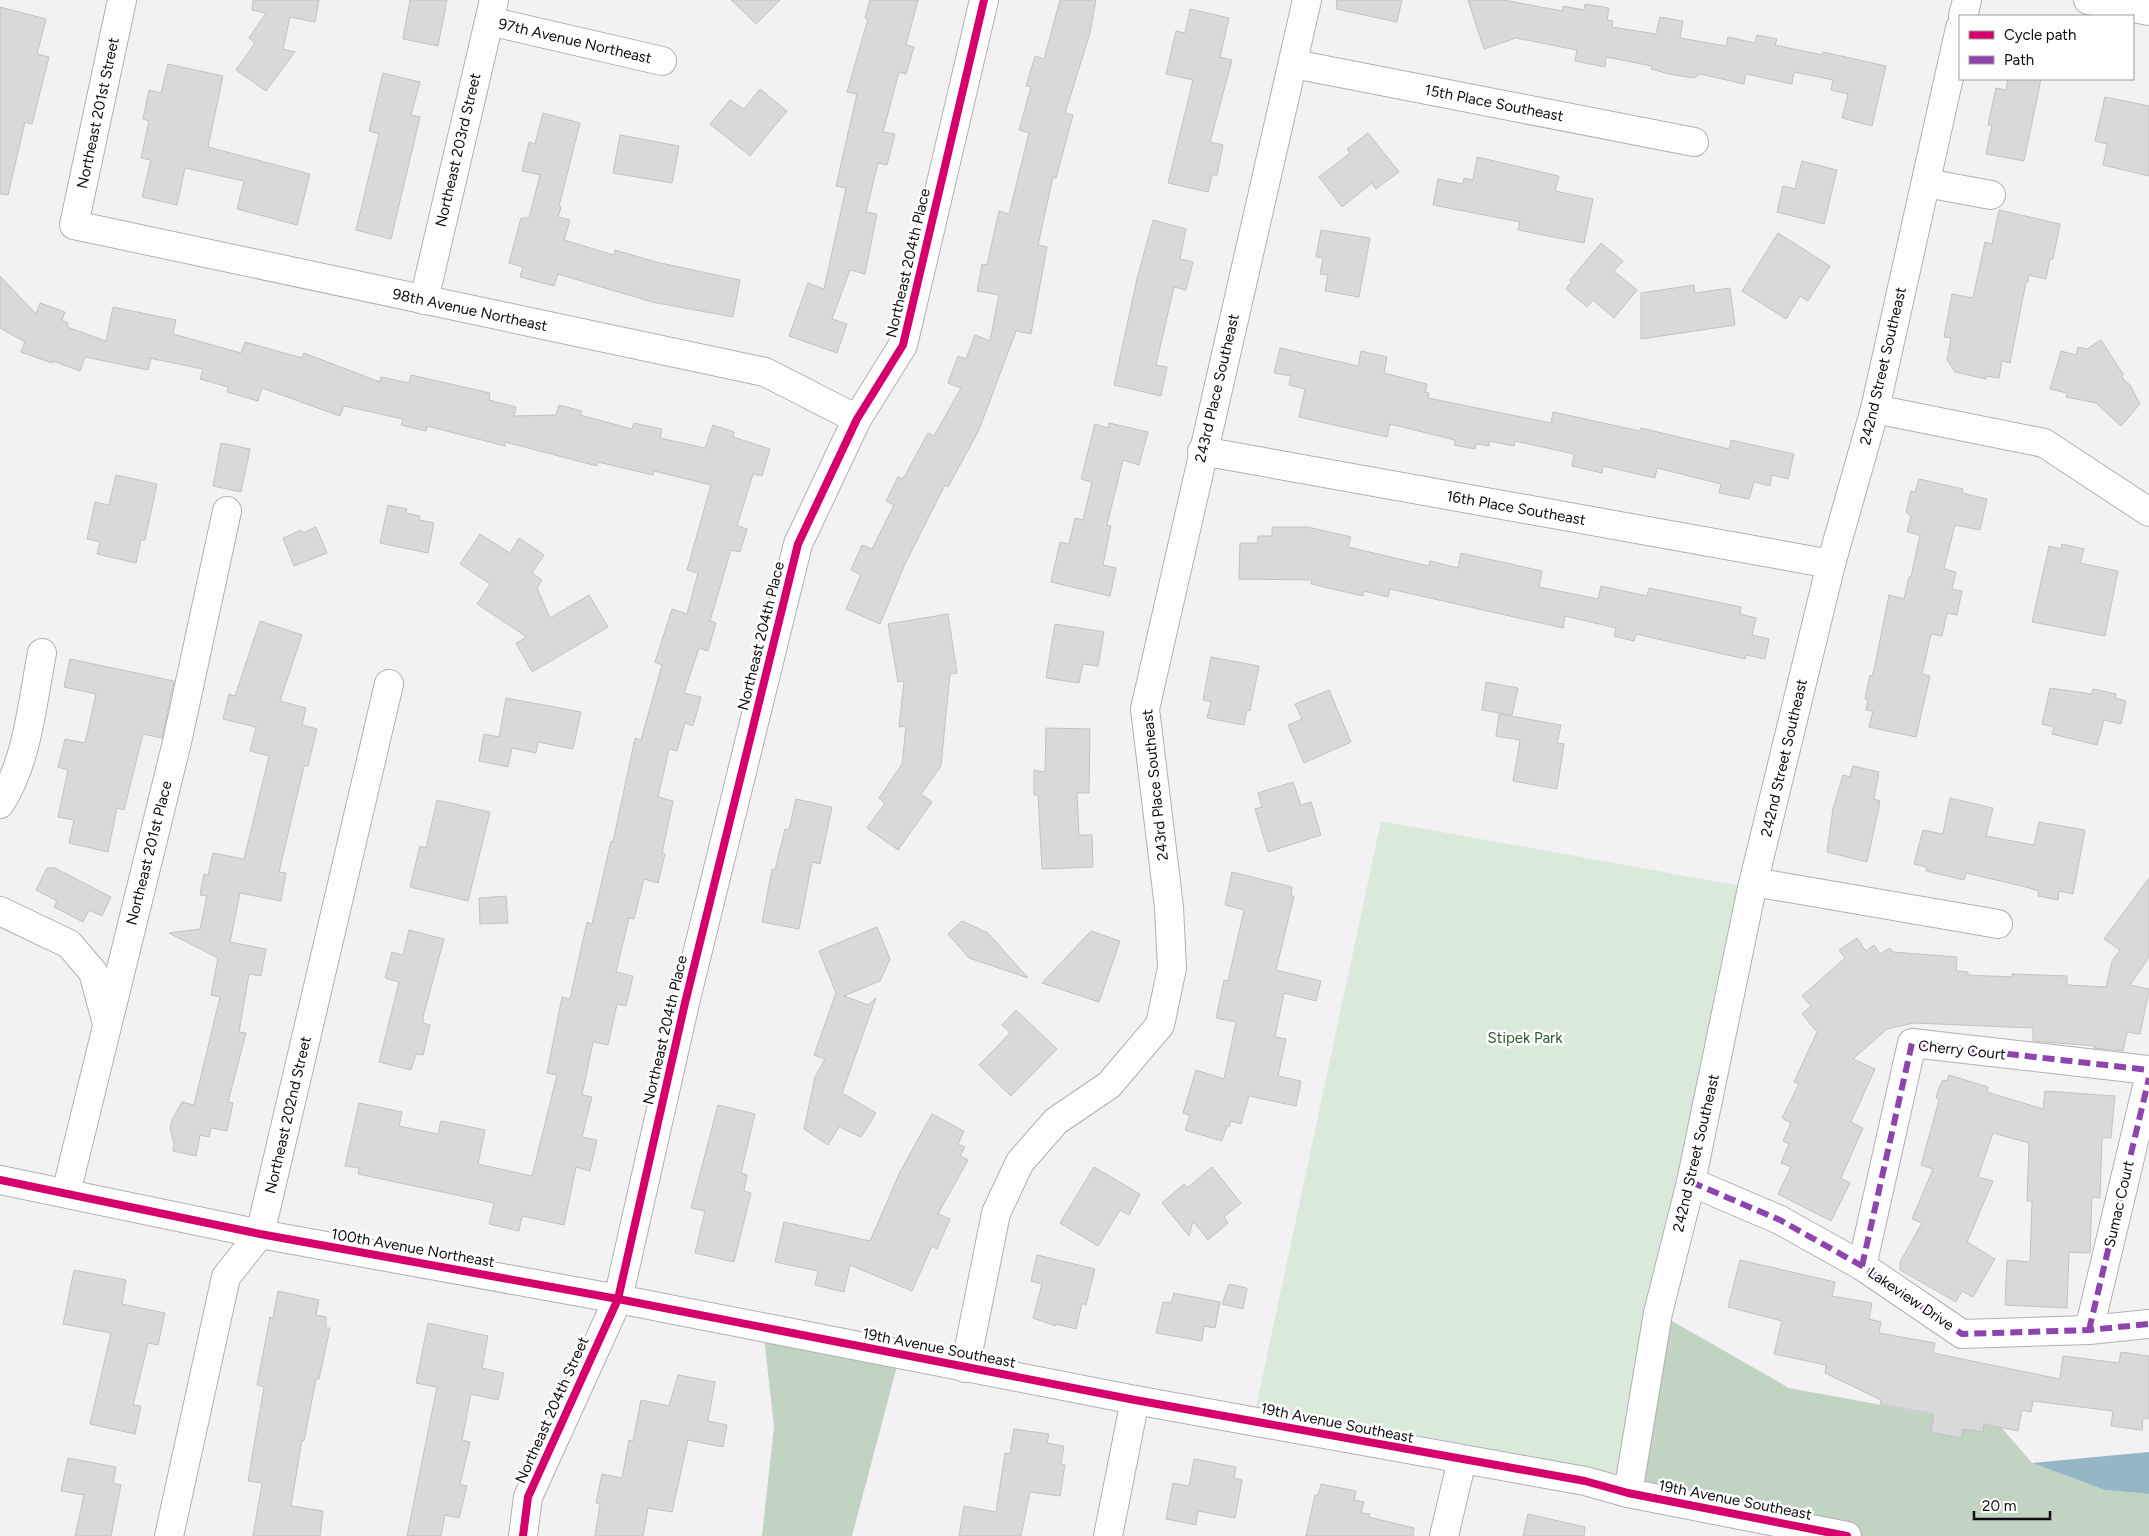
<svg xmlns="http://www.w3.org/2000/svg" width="2149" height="1536" font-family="Figtree,sans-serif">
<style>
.green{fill:#daeada}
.forest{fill:#c1d3c1}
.water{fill:#95b6c7}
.building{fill:#dad8da;stroke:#c3c1c4}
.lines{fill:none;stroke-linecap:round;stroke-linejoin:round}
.minor-casing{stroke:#b2b0b3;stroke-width:30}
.minor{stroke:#fdfdfe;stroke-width:28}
.quiet{stroke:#8e44ad;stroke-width:6;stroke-dasharray:12 6;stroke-linecap:butt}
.cycleway-casing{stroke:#fefefe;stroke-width:11}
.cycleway{stroke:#d6006c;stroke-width:8}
.labels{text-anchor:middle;stroke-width:5;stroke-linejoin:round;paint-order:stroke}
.street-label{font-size:15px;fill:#0e0c0f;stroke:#fefefe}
.park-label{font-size:15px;fill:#2c5b2c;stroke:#fefefe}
</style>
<rect width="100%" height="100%" fill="#f4f1f5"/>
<!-- green -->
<path class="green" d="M1381,821L1752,888L1628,1493L1253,1421Z"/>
<!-- forest -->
<g class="forest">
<path d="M1658,1313L1789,1388L2001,1427L2032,1463L2105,1490L2149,1494V1536H1847L1628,1493Z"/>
<path d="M763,1328L900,1355L852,1536H762L774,1427Z"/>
</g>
<!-- water -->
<path class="water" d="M2149,1452V1494L2105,1490L2032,1463Z"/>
<!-- building -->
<g class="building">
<path d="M253,0H319L315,22L290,17L283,49L295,52L266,91L236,70L255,43L249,38L266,13L252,10Z"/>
<path d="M410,0H447L438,46L403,39Z"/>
<path d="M731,0H780L756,24Z"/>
<path d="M870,0H918L906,45L914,47L906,74L899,72L883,132L895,134L887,165L878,163L866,212L877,214L865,274L850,270L832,319L847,324L837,353L789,336L808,283L824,289L846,188L836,186L857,94L847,92L868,19L865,18Z"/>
<path d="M1060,0H1096L1090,33L1065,113L1073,115L1056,178L1053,177L1038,245L1047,247L1031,334L1016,331L979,430L948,487L945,485L905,564L880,624L846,609L861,575L851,570L862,545L872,549L894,505L886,501L898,477L903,479L928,433L934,436L961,388L948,383L958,356L966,359L975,335L990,341L999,295L977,291L982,264L987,265L999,211L1009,214L1029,133L1019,130L1031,87L1026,86L1035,56L1044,59Z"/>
<path d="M1337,0H1402L1397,22L1336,9Z"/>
<path d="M1468,0H1504L1562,11L1563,6L1584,10L1585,4L1609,8L1607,20L1613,21L1612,27L1656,34L1660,17L1683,21L1680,38L1726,46L1728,37L1755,43L1757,35L1777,39L1775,45L1822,55L1823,52L1886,66L1872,126L1842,118L1848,94L1831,90L1833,80L1794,72L1792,84L1746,74L1744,84L1700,74L1694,78L1669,74L1651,69L1652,66L1606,57L1605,67L1575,61L1577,50L1516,38L1484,49Z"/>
<path d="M0,7L46,19L37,54L49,57L32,124L25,122L8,195L0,194Z"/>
<path d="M1190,9L1229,18L1220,57L1232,60L1210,142L1223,145L1217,175H1212L1208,192L1168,183L1193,80L1166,74L1176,31L1185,33Z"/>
<path d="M168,64L223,76L208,147L310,174L297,225L237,209L244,181L185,168L177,205L142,197L151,160L141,158L149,121L143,119L149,90L161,93Z"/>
<path d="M383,73L420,82L411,115L420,117L391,239L356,230L379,134L369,131Z"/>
<path d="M2008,79H2041L2024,161L1986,154L1992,125H1988L1996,88L2006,90Z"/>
<path d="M760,89L787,111L750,156L710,124L730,100L744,109Z"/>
<path d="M2105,97L2149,106V176L2103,165L2107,144L2095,141Z"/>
<path d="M543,113L580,123L559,206L561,207L558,217L570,220L564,240L614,255L615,250L656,262L740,280L733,317L652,302L558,274L554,286L520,277L523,267L509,263L521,218H529L540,175L522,171L529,142L535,144Z"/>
<path d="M1368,133L1399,172L1376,189L1372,183L1342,207L1319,177L1350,153L1347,149Z"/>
<path d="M620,135L679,146L672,183L613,173Z"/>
<path d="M1477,157L1559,176L1555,191L1593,199L1584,243L1518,230L1520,222L1433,205L1438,179L1463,184L1464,178L1473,180Z"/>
<path d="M1802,161L1837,170L1824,224L1777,212L1783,186L1795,189Z"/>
<path d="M1999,210L2060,224L2053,259H2050L2046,279L2029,275L2028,282H2026L2010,363L2002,361L1999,378L1986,376V379L1955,372L1947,360L1951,338L1944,337L1952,294L1973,298L1985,242L1992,244Z"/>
<path d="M1153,220L1186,229L1180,259L1193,262L1186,290L1174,287L1156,365L1167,367L1161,396L1114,385L1137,279Z"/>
<path d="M1321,230L1370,238L1359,297L1325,291L1328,275L1320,274L1323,258L1316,257Z"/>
<path d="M1778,233L1830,266L1808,301L1800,296L1786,319L1742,291Z"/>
<path d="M1601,243L1623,261L1614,271L1637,290L1614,318L1593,300L1587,307L1566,289L1571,282L1570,280Z"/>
<path d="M0,276L36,314L40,303L65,312L62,320L68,323L67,327L106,341L113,307L176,320L173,334L241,353L245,342L302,358L304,353L380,382L381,377L409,383L411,375L490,393L489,400L516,407L514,416L556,415L559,405L582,411L580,415L632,429L634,423L662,429L660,438L705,448L713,425L734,432L733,437L770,449L762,476L753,474L737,526L747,529L740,552L731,550L710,621L716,623L708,651L699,648L684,693L701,697L693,726L685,723L677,751L669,749L658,797L673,801L662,853L665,854L658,883L644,879L634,919L629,918L616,972L633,976L626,1006L617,1004L608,1045L593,1042L582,1095L592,1097L582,1137L597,1140L590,1171L576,1167L564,1225L522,1216L519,1231L489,1224L494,1203L358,1174L359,1168L345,1166L359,1103L402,1112L399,1126L438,1134L441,1121L485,1130L478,1164L532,1176L557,1075L547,1073L562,997L570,999L587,922L592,924L611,841L613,842L635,738L641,740L662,665L655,662L672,609L687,614L698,573L687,570L711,485L654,471L653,475L598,462L597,466L505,442V446L427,426L426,431L401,425L403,419L344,406L340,416L262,388L258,401L227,392L228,387L200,379L203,369L149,358H151L148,370L85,357L80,371L53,361L52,363L21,352L25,342L0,328Z"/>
<path d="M1694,285L1695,293L1730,288L1735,325L1641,339V293Z"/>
<path d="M2101,340L2123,374L2122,378L2130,385L2140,404L2121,426L2096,403L2066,397L2067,393L2050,389L2061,351L2076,355L2078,347L2087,349Z"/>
<path d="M1280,348L1358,366L1361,351L1387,357L1384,373L1427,384L1425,392L1429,393L1428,398L1551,423L1553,412L1640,431L1641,428L1729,449L1731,440L1794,454L1788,479L1772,475L1770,486L1754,482L1749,499L1719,493L1721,484L1657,468L1655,478L1603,466L1602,473L1572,466L1574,454L1515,441L1514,446L1489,441V446L1476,444L1475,449L1454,445L1455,440L1390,424L1387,437L1299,417L1305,389L1289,385L1291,376L1274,373Z"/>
<path d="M1109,423L1148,432L1139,465L1123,460L1107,525L1111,526L1103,565L1116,568L1110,596L1051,582L1060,542L1069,544L1075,518L1083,520L1092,482L1081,479L1095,424L1108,428Z"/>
<path d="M221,443L250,449L241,492L213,486Z"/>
<path d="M116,475L157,484L145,540H141L136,563L97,554L100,542L87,539L95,502L109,505Z"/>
<path d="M1919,479L1963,489L1962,493L1987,499L1980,530L1955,525L1944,569L1956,572L1952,589L1962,591L1957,615L1947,613L1942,636L1931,634L1922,674L1930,676L1916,737L1869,727L1873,711L1866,710L1868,700L1865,699L1870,675L1872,676L1874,670L1889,595L1904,599L1909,577H1911L1920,535L1907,532L1911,516L1906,512L1911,491L1915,492Z"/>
<path d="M388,505L407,509L406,513L420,516L419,520L434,523L428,553L380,543Z"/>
<path d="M316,527L327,553L294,566L283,538L301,530L303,533Z"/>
<path d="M1272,527H1308L1351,537L1348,547L1429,566L1430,561L1458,568L1461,553L1542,571L1539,587L1598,599L1601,586L1647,596L1649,588L1741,607L1740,614L1756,618L1752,635L1769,639L1765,659L1746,655L1745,659L1636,634L1634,641L1614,636L1616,628L1565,616L1563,628L1390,589L1388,597L1364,591L1363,596L1311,584L1312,580L1239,579L1240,543H1258V536H1272Z"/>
<path d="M480,534L510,553L519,538L544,555L532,573L542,580L537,588L550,618L589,595L608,627L532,672L516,643L527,637L477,604L490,584L460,564Z"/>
<path d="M2062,544L2084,549L2080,563L2118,571L2105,636L2032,622L2049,546L2061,549Z"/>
<path d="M948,614L957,673L950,674L941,766L921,794L932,802L898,850L867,828L885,803L879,798L902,764L906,726L899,727L904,681L898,682L888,624Z"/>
<path d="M260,621L302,635L280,701L306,708L302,725L317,729L308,766H304L279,872L286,873L281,901L240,893L230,942L266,949L261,976L249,974L239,1032L246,1033L228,1102L233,1103L227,1131L211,1128L209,1137L200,1135L196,1156L173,1151L174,1144L170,1128L172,1120L182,1102L194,1105L220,997L211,995L218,958L169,933L200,929L207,896L200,895L204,874L208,875L213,853L244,859L269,756L250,751L256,727L223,719L229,694L235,696Z"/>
<path d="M1055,624L1104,632L1098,666L1083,664L1079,683L1046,678Z"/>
<path d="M1211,657L1259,666L1250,711L1247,710L1244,725L1207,718L1211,702L1203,700Z"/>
<path d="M70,659L174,681L162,738L143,734L124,810L117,808L108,852L69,843L74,820L58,817L68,770L58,767L65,739L85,743L96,694L64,687Z"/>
<path d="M1486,682L1518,688L1512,715L1482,710Z"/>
<path d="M2050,688L2092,694L2093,689L2116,694L2115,698L2126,701L2121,724L2104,720L2097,745L2052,734L2054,727L2042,724Z"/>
<path d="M1329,690L1351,742L1304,763L1288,725L1302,719L1295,704Z"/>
<path d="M506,698L581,712L573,749L538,742L536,753L512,748L508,767L479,761L484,734L499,737Z"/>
<path d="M1499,714L1561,725L1557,743L1564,744L1557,789L1513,781L1520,740L1496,736Z"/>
<path d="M1046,728L1090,729L1089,793H1077L1079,835H1092L1093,867L1042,869L1038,795H1034V770L1045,772Z"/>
<path d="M1853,766L1879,772L1874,799L1880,801L1879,807L1867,862L1827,852L1833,809L1843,775L1850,777Z"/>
<path d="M1293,782L1301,805L1311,802L1321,835L1268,852L1255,809L1262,807L1258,793Z"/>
<path d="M1950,798L1993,808L1986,836L2034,845L2039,822L2085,830L2073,894L2059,891L2058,900L2038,896L2039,891L2026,887L1966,873L1964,880L1926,871L1927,867L1914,864L1923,830L1943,834Z"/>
<path d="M796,799L832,807L820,864L812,862L799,929L762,922L772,869L775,870L785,829L789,830Z"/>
<path d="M437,800L490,812L468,901L410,887L420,846L426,848Z"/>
<path d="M47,868H55L111,897L102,916L89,910L83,922L54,907L57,901L36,890Z"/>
<path d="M1232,872L1292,887L1291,896H1294L1276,970L1321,981L1316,1001L1284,993L1275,1037L1286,1039L1278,1076L1301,1081L1296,1106L1249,1096L1241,1124L1231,1121L1229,1127L1227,1126L1222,1141L1185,1130L1190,1115L1183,1113L1196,1070L1224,1079L1236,1022L1216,1018L1224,980L1228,981L1244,910L1225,905Z"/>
<path d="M2149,878V957L2130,985L2149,989V991L2140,1034L2127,1032L2123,1051L2094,1048L2095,1046L2033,1041V1028L1914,1023L1887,1029L1853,1059L1875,1069L1851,1122L1863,1128L1841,1178L1850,1183L1831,1221L1778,1194L1791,1167L1781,1163L1789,1144L1783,1141L1791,1123L1782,1118L1799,1084L1794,1082L1817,1032L1802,1014L1811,1006L1802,996L1845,958L1839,950L1857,938L1866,951L1874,945L1880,954L1890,948L1893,952L1957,957L1956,971L1968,972V975L2012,977V974L2067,976V985L2106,987L2112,961L2120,950L2104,939Z"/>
<path d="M506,896L508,923L480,924L479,898Z"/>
<path d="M962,921L988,933L1028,978L969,958L948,934Z"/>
<path d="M877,927L890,959L880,981L844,996L868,1005L876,998L842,1093L876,1113L861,1137L839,1127L828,1145L804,1129L815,1077L825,1059L814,1055L836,993L819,951Z"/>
<path d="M409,930L444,939L423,1017V1023L430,1025L423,1055L416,1054L411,1070L379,1062L399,982L385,978L392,952L403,955Z"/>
<path d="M1091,931L1120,941L1099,1002L1042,983Z"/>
<path d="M1016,1010L1057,1049L1011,1096L979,1065L1010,1033L1002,1025Z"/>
<path d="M1949,1075L1988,1087L1987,1092L2043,1109L2045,1091L2115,1096L2111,1138H2102L2100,1198L2092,1197L2090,1253L2069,1252L2067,1308L2005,1305L2007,1260L2030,1262L2032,1201H2027L2029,1143L1993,1133L1978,1177L1993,1181L1967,1242L1995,1259L1973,1297L1962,1291L1956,1302L1900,1270V1262L1922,1223L1912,1219L1933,1169L1921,1165L1938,1104L1939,1099L1936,1098L1939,1088L1943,1080L1947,1081Z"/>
<path d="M718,1105L755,1114L741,1173L747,1175L744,1191L751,1193L734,1262L695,1253L705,1211L691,1208Z"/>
<path d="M932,1114L964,1131L958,1144L965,1147L960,1156L968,1160L938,1214L950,1219L937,1249L932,1246L912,1291L850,1265L844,1292L815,1285L818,1271L775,1262L784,1222L870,1241L900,1172Z"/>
<path d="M1094,1167L1140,1194L1129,1215L1120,1210L1098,1246L1060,1223Z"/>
<path d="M1212,1167L1241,1203L1224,1217L1228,1223L1208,1240L1193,1221L1189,1236L1162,1203L1184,1184L1187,1188Z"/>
<path d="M1037,1255L1095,1269L1086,1305L1082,1303L1076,1329L1056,1324V1326L1033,1318L1042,1284L1031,1281Z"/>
<path d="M1740,1260L1835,1282L1832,1296L1872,1303L1869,1319L1881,1322L1879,1333L1935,1343L1933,1353L2060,1379L2063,1356L2119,1363L2121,1352L2149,1356V1419L2143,1418L2142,1430L2111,1426L2113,1411L2033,1401L2031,1412L2022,1410L2018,1431L1984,1424L1983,1432L1963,1429L1961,1438L1931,1432L1934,1414L1880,1404L1881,1400L1825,1373L1826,1365L1774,1354L1782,1321L1728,1307Z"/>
<path d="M74,1270L126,1280L122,1304L165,1313L158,1345L148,1343L133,1405L141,1406L135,1434L90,1424L111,1333L63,1324Z"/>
<path d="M1229,1284L1247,1288L1243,1309L1222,1304Z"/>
<path d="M278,1291L319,1300L316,1315L326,1317V1328H330L319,1379H316L304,1441L302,1440L291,1506L323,1511L320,1536H253L262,1483L248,1481L264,1387L257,1385L270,1317L273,1318Z"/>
<path d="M1174,1293L1220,1302L1215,1328L1204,1326L1202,1341L1156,1333L1163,1302L1171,1303Z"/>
<path d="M428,1323L488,1336L482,1368L504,1373L498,1400L471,1394L462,1440L470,1442L460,1484L467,1486L459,1518L445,1515L441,1536H407L437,1387L416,1383Z"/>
<path d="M678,1375L715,1382L708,1421L727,1425L723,1447L688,1440L672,1512L648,1508L643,1536H595L600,1504L596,1503L602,1474L622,1478L629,1440L633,1441L641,1400L669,1406Z"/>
<path d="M1014,1429L1049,1434L1047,1443L1064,1446L1061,1464L1065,1465L1060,1496L1030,1492L1021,1536H959L964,1506L996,1512L1005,1453L1010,1454Z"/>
<path d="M68,1458L116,1467L113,1483L121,1485L111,1536H75L84,1495L61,1491Z"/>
<path d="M1194,1459L1236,1467L1234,1478L1242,1480L1235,1518L1198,1511L1196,1525L1166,1519L1173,1483L1189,1486Z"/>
<path d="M1321,1484L1356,1491L1354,1500L1364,1502L1361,1513L1370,1514L1369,1517L1414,1528L1413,1536H1306L1315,1495H1318Z"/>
<path d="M1528,1514L1585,1527L1584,1536H1523Z"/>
</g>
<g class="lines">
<defs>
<g id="minor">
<path d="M122,0L74,225L765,372L857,419"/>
<path d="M2088,0L2149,11"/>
<path d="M1963,16L1967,0"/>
<path d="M489,21L662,61"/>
<path d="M1294,64L1694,142"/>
<path d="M1926,183L1991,195"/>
<path d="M424,300L494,0"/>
<path d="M1875,409L2044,443L2149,512"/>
<path d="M1202,451L1831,564"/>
<path d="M0,804C28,760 32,704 42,653"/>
<path d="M1754,882L1998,924"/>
<path d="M0,911L69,944L93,972L106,1020"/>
<path d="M0,1180L260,1234L618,1299L1135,1400L1585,1481L1628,1493L1847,1536"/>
<path d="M1691,1182L1780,1220L1862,1266L1962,1334L2089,1330L2149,1324"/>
<path d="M66,1193L177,742L227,511"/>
<path d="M1862,1266L1912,1043L2149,1070"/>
<path d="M2089,1330L2149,1078"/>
<path d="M965,1368L996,1213L1020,1162L1056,1121L1109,1085L1160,1025L1172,968L1169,907L1145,709L1307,0"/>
<path d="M1628,1493L1658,1313L1691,1182L1752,888L1831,564L1875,409L1960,28"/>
<path d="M169,1536L226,1277L260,1234L389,684"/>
<path d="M523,1536L528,1497L618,1299L685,1003L798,544L857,419L903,345L984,0"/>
<path d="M1108,1536L1135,1400"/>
<path d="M1444,1536L1462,1460"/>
</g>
</defs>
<!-- minor casing -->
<use href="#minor" class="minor-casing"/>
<!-- minor -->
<use href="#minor" class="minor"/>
<!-- quiet -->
<g class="quiet">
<path d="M1691,1182L1780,1220L1862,1266L1962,1334L2089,1330L2149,1324"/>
<path d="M1862,1266L1912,1043L2149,1070"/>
<path d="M2089,1330L2149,1078"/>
</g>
<defs>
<g id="cycleway">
<path d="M0,1180L260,1234L618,1299L1135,1400L1585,1481L1628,1493L1847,1536"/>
<path d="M523,1536L528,1497L618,1299L685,1003L798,544L857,419L903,345L984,0"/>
</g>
</defs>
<!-- cycleway casing -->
<use href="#cycleway" class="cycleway-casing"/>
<!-- cycleway -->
<use href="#cycleway" class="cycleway"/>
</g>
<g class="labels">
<!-- street labels -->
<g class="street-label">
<text transform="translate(575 41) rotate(13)" y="5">97th Avenue Northeast</text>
<text transform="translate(1494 103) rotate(11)" y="5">15th Place Southeast</text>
<text transform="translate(98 113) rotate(-78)" y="5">Northeast 201st Street</text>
<text transform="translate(458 150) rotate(-77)" y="5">Northeast 203rd Street</text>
<text transform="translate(908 263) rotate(-77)" y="5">Northeast 204th Place</text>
<text transform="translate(470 310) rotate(12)" y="5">98th Avenue Northeast</text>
<text transform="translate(1883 366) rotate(-77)" y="5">242nd Street Southeast</text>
<text transform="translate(1217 388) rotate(-77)" y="5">243rd Place Southeast</text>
<text transform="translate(1516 508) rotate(10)" y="5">16th Place Southeast</text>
<text transform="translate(761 636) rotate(-76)" y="5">Northeast 204th Place</text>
<text transform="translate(1784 758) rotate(-77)" y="5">242nd Street Southeast</text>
<text transform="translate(1155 785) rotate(-96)" y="5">243rd Place Southeast</text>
<text transform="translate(149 853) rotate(-76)" y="5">Northeast 201st Place</text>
<text transform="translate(665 1030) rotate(-77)" y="5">Northeast 204th Place</text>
<text transform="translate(1962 1050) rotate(6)" y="5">Cherry Court</text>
<text transform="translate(288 1115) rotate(-77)" y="5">Northeast 202nd Street</text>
<text transform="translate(1696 1153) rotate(-77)" y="5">242nd Street Southeast</text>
<text transform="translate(2119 1204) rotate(-77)" y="5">Sumac Court</text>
<text transform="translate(413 1248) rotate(10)" y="5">100th Avenue Northeast</text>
<text transform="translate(1911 1299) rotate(34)" y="5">Lakeview Drive</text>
<text transform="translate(939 1348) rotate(11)" y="5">19th Avenue Southeast</text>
<text transform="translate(552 1410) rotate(-66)" y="5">Northeast 204th Street</text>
<text transform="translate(1337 1423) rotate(11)" y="5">19th Avenue Southeast</text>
<text transform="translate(1735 1500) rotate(11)" y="5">19th Avenue Southeast</text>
</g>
<!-- park labels -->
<g class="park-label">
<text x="1525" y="1043">Stipek Park</text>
</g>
</g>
<!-- legend -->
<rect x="1959" y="15" width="175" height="65" fill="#fefefe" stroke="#9e9d9e"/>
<rect x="1969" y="31" width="25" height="8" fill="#d6006c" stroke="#9e9d9e"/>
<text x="2004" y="40" font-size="15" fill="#0e0c0f">Cycle path</text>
<rect x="1969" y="56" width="25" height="8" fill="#8e44ad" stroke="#9e9d9e"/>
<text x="2004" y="65" font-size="15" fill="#0e0c0f">Path</text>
<!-- scale -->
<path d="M1974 1511v8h76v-8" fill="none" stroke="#0e0c0f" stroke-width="2.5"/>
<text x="1982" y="1511" font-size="15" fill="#0e0c0f" stroke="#fefefe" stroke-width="4" paint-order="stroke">20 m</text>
</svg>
